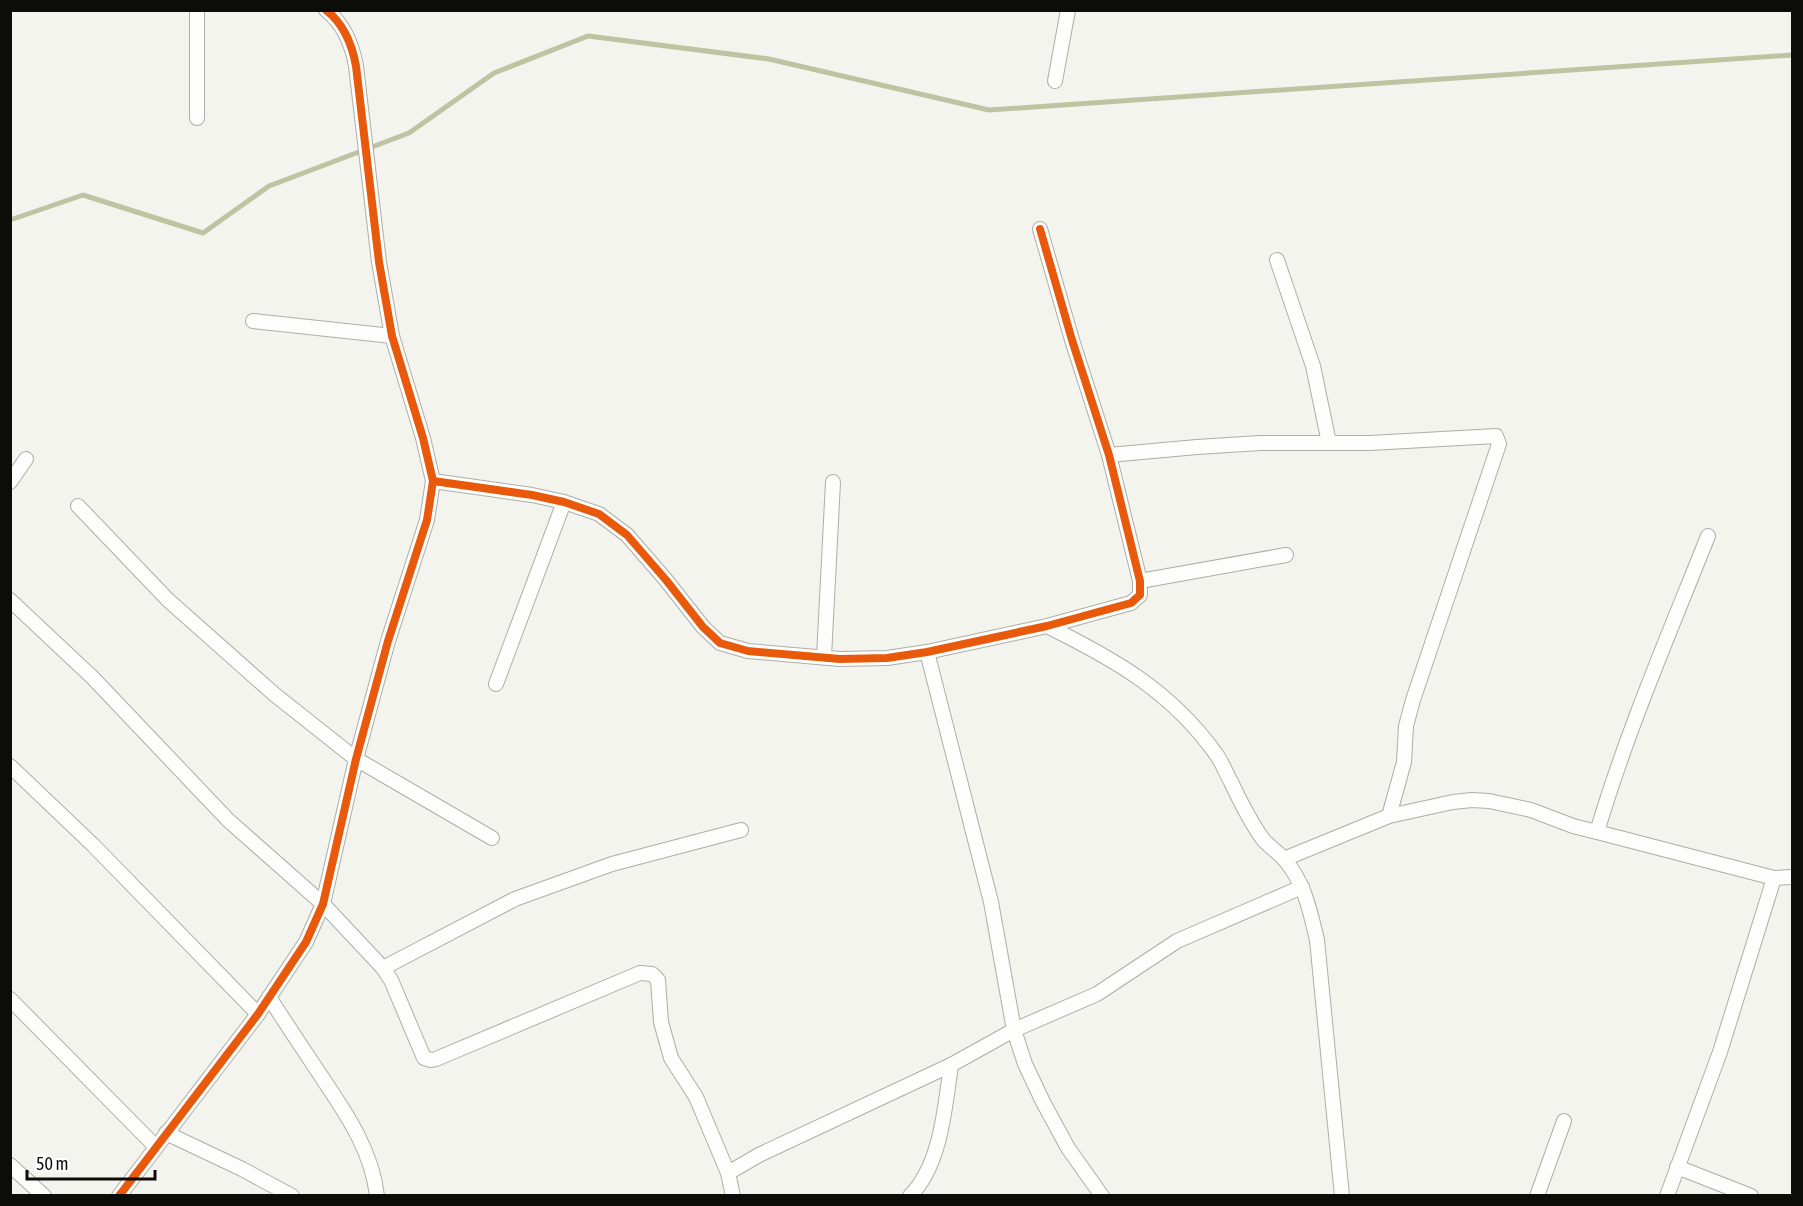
<svg xmlns="http://www.w3.org/2000/svg" width="1803" height="1206" font-family="'Asap Condensed',sans-serif">
<style>
.lines{fill:none;stroke-linecap:round;stroke-linejoin:round}
.stream{stroke:#bec4a1;stroke-width:5}
.street-casing{stroke:#adaea9;stroke-width:16}
.street{stroke:#fdfdfc;stroke-width:14}
.cycleway-casing{stroke:#fff;stroke-width:11}
.cycleway{stroke:#e8590c;stroke-width:8}
</style>
<rect width="100%" height="100%" fill="#f3f4ee"/>
<g class="lines">
<!-- stream -->
<path class="stream" d="M10,220L83,195L203,233L269,186L409,133L494,73L588,36L769,59L989,110L1792,55"/>
<defs>
<g id="street">
<path d="M1055,81L1068,10"/>
<path d="M197,118V10"/>
<path d="M1277,260L1313,366L1329,443"/>
<path d="M253,321L392,336"/>
<path d="M1109,455L1197,447L1260,443H1370L1496,436L1499,444L1413,700L1406,726L1404,762L1389,816"/>
<path d="M433,481L532,495L564,502L599,514L627,535L666,580L703,627L720,643L748,651L840,659L887,658L927,652L1047,626L1131,603L1140,595V581L1109,455L1072,340L1040,229"/>
<path d="M10,482L26,459"/>
<path d="M78,506L168,600L274,694L356,759L492,838"/>
<path d="M1140,581L1286,555"/>
<path d="M10,600L93,678L228,820L323,904L383,968L391,980L424,1058L431,1060L436,1059L640,973L652,974L658,980L661,1022L671,1058L696,1097L728,1173"/>
<path d="M1047,626C1114,659 1171,691 1216,754C1222,762 1226,773 1231,782C1240,801 1250,821 1262,838C1268,846 1278,852 1285,860C1305,884 1310,911 1317,940L1342,1196"/>
<path d="M927,652L991,902L1014,1030L1025,1064L1043,1102L1068,1148L1102,1196"/>
<path d="M824,657L833,482"/>
<path d="M496,684L564,502"/>
<path d="M10,766L93,845L258,1014"/>
<path d="M1597,832L1774,878L1792,877"/>
<path d="M1284,859L1389,816L1453,802L1472,800L1489,801L1531,810L1573,826L1597,832C1627,731 1669,634 1708,536"/>
<path d="M383,968L515,899L612,864L741,830"/>
<path d="M269,997C287,1025 305,1052 323,1079C347,1115 372,1151 377,1196"/>
<path d="M10,999L155,1146"/>
<path d="M166,1133L242,1169L292,1196"/>
<path d="M10,1165L44,1196"/>
<path d="M1677,1167L1751,1196"/>
<path d="M119,1196L258,1014L306,942L323,904L356,759L388,641L427,520L433,481L423,438L392,336L379,262L356,66C352,44 344,24 326,10"/>
<path d="M733,1196L728,1173L759,1155L951,1065L1014,1030L1097,994L1177,941L1302,887"/>
<path d="M910,1196C941,1165 945,1107 951,1065"/>
<path d="M1537,1196L1564,1121"/>
<path d="M1667,1196L1720,1052L1774,878"/>
</g>
</defs>
<!-- street casing -->
<use href="#street" class="street-casing"/>
<!-- street -->
<use href="#street" class="street"/>
<defs>
<g id="cycleway">
<path d="M433,481L532,495L564,502L599,514L627,535L666,580L703,627L720,643L748,651L840,659L887,658L927,652L1047,626L1131,603L1140,595V581L1109,455L1072,340L1040,229"/>
<path d="M119,1196L258,1014L306,942L323,904L356,759L388,641L427,520L433,481L423,438L392,336L379,262L356,66C352,44 344,24 326,10"/>
</g>
</defs>
<!-- cycleway casing -->
<use href="#cycleway" class="cycleway-casing"/>
<!-- cycleway -->
<use href="#cycleway" class="cycleway"/>
</g>
<!-- border -->
<rect width="1803" height="1206" fill="none" stroke="#0c0c09" stroke-width="24"/>
<!-- scale -->
<path d="M27 1170v9h128v-9" fill="none" stroke="#0c0c09" stroke-width="3"/>
<text x="36" y="1170" font-size="18" fill="#0c0c09" stroke="#ffffff" stroke-width="4.5" paint-order="stroke">50 m</text>
</svg>
